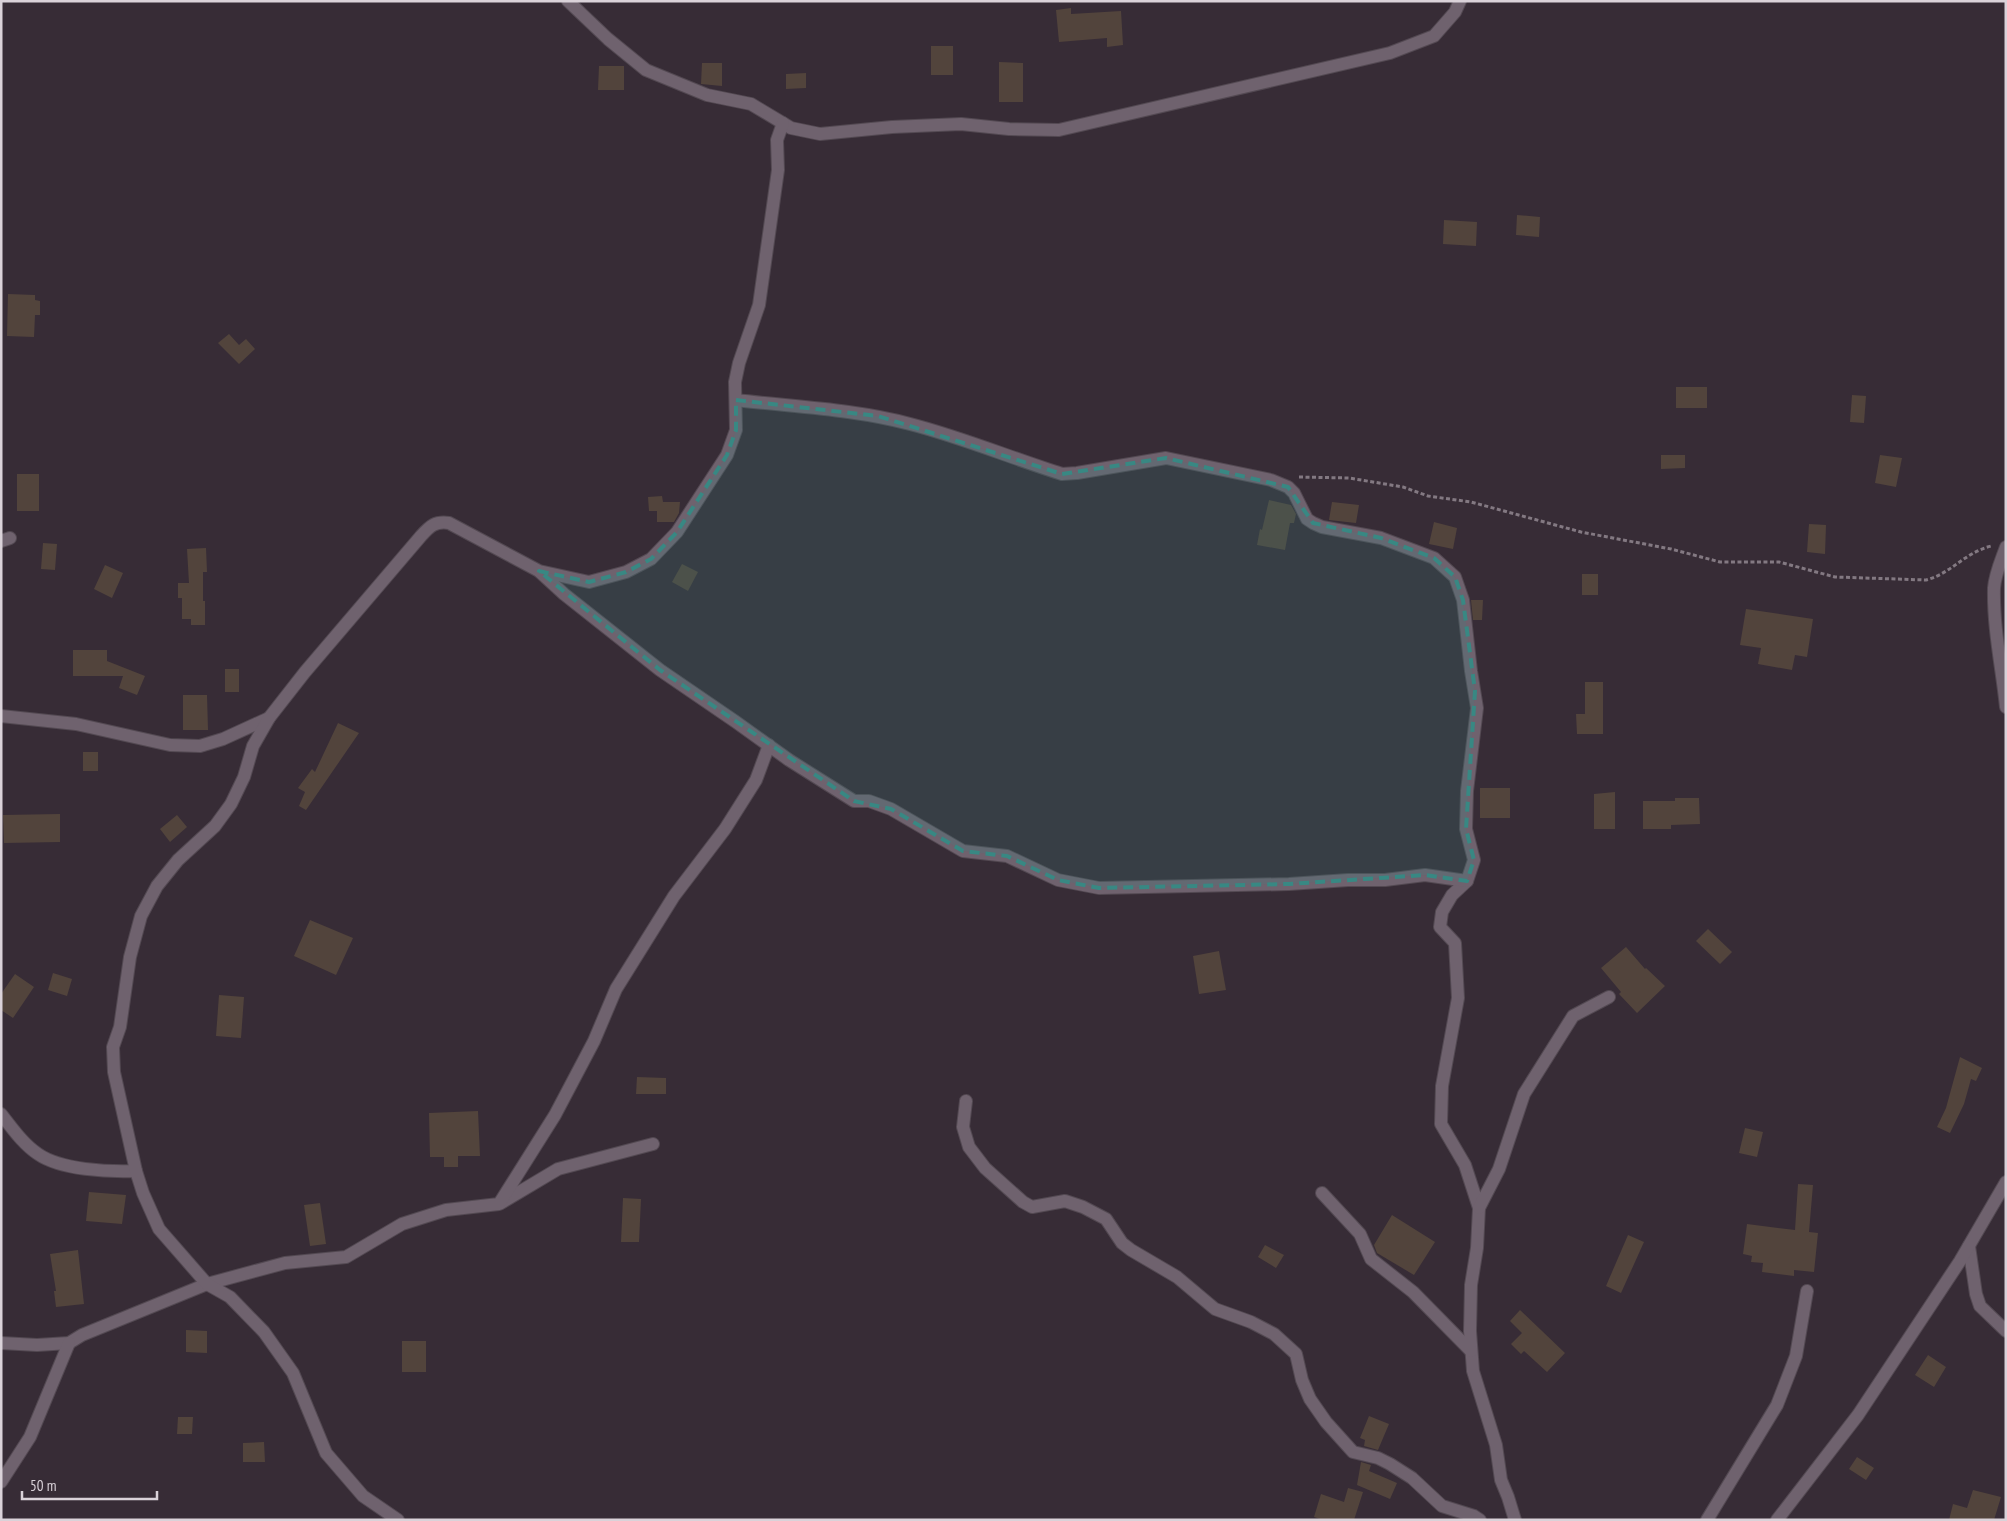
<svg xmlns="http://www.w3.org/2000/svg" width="2007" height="1521" font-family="'PT Sans Narrow',sans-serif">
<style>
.building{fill:#52443c}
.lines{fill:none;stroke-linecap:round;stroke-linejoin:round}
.minor-casing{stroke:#534952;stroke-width:14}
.path{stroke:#837982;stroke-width:3;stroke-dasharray:4 2.5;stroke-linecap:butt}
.minor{stroke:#6f626e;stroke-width:12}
.marked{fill:#388883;fill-opacity:0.2;stroke:#388883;stroke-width:4;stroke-dasharray:10 6;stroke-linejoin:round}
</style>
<rect width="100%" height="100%" fill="#372c36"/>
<!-- building -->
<g class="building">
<path d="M1071,8V14L1121,11L1123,45L1107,47V38L1059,42L1056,10Z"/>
<rect x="931" y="46" width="22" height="29"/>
<path d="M999,62L1023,63V102H999Z"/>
<path d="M702,63H722V86L701,84Z"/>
<path d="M599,66H624V90H598Z"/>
<path d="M806,73V88L786,89V74Z"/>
<path d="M1517,215L1540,217L1539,237L1516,235Z"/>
<path d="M1444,220L1477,222L1476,246L1443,244Z"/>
<path d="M8,294L35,295V300L40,301V315H35L34,337L7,336Z"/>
<path d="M229,334L239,345L246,339L255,349L239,364L218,343Z"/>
<rect x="1676" y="387" width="31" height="21"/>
<path d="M1852,395L1866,396L1864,423L1850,422Z"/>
<path d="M1661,455H1685V468L1661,469Z"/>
<path d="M1880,455L1902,458L1896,487L1875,483Z"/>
<rect x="17" y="474" width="22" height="37"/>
<path d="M662,496L663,502H680L679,513L674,522H657V511H649L648,497Z"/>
<path d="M1269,500L1291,505L1296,514L1294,523H1290L1285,550L1257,545L1260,529L1262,530Z"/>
<path d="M1332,502L1359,505L1356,523L1329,520Z"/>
<path d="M1434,522L1457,528L1453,549L1429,544Z"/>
<path d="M1809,524L1826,525L1825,554L1807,552Z"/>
<path d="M43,543L57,544L55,570L41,569Z"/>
<path d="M206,548L207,572H203V601H205V625H191V619H182V598H178V583H189L187,549Z"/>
<path d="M682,564L698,572L688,591L672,582Z"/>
<path d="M105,565L123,573L112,598L94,589Z"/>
<rect x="1582" y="574" width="16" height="21"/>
<path d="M1471,600H1483L1482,620H1473Z"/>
<path d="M1746,609L1813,619L1807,657L1795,655L1792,670L1758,664L1761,648L1740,645Z"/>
<path d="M73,650H107V661L145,676L137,695L119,688L123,676H73Z"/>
<rect x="225" y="669" width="14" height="23"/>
<path d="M1585,682H1603V734H1577L1576,714H1585Z"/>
<path d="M183,695H207L208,730H183Z"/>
<path d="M338,723L359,733L306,810L299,806L305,792L298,788L312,769L315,772Z"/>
<rect x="83" y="752" width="15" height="19"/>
<rect x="1480" y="788" width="30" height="30"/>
<path d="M1615,792V829H1594V794Z"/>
<path d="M1675,798H1699L1700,824L1671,825V829H1643V801H1675Z"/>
<path d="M60,814V842L4,843L3,815Z"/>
<path d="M177,815L187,827L170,842L160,829Z"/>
<path d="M310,920L353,938L336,975L294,956Z"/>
<path d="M1708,929L1732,952L1720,964L1696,941Z"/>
<path d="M1626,947L1645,969L1646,968L1665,986L1637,1013L1619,994L1621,992L1601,968Z"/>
<path d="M1219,951L1226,990L1199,994L1193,956Z"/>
<path d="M53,973L72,979L67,996L48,990Z"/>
<path d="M15,974L34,987L13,1018L1,1010V994Z"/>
<path d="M219,995L244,997L241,1038L216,1036Z"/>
<path d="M1960,1057L1982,1068L1976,1081L1971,1079L1964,1104L1950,1133L1937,1127L1946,1108Z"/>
<path d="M637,1077L666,1078V1094H636Z"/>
<path d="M478,1111L480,1156H458V1167H444V1157H430L429,1113Z"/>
<path d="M1745,1128L1763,1132L1757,1157L1739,1153Z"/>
<path d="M1798,1184L1813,1185L1809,1232L1818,1233L1814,1272L1794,1270V1276L1762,1272L1763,1263L1751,1262L1752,1256L1743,1254L1747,1224L1795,1230Z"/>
<path d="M89,1192L126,1195L122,1224L86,1221Z"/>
<path d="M623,1198L641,1199L639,1242H621Z"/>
<path d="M320,1203L326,1244L310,1246L304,1205Z"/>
<path d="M1392,1215L1435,1242L1414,1275L1377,1253L1374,1245Z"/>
<path d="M1628,1235L1644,1242L1621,1293L1606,1286Z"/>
<path d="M1265,1245L1284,1255L1276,1268L1258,1257Z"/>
<path d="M78,1250L84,1304L56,1307L54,1291H56L50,1254Z"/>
<path d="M1520,1310L1565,1353L1547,1372L1524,1351L1521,1354L1511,1344L1522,1333L1510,1321Z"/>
<path d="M186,1330L207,1331V1353L186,1352Z"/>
<rect x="402" y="1341" width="24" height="31"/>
<path d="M1928,1355L1946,1367L1934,1387L1915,1375Z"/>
<path d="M1369,1416L1389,1424L1378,1450L1364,1446L1365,1440L1360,1438Z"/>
<path d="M178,1417H193L192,1434H177Z"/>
<path d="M264,1442L265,1462H243V1443Z"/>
<path d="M1857,1457L1874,1468L1866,1480L1849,1469Z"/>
<path d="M1361,1462L1371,1465L1369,1471L1397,1483L1390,1499L1357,1485Z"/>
<path d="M1348,1488L1363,1492L1354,1520H1323L1314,1517L1321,1494L1344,1502Z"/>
<path d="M1973,1490L2001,1497L1994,1520H1949L1953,1504L1967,1508Z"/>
</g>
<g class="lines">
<defs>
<g id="minor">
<path d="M568,1L608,39L646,70L707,95L751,104L791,128L820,134L892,127L961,124L1009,129L1059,130L1390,53L1434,36L1455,12L1460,1"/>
<path d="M736,400C794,407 854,409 910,424C961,437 1011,458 1062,474L1077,473L1166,458L1271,480L1288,487L1294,493L1307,519L1313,523L1322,527L1381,538L1434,558L1455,577L1463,600L1471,671L1477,708L1467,791L1466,829L1474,860L1467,881L1452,895L1442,912L1440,927L1455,943L1458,998L1442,1086L1441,1124L1465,1165L1479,1208L1477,1248L1471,1285L1470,1331L1473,1371L1496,1445L1501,1480L1508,1497L1515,1520"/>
<path d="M1,541L10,538"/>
<path d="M2006,547C2001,561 1995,574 1994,588C1993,628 2002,668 2006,707"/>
<path d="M540,572L564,594L660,670L736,722L789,760L854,801H869L891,809L963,851L1007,856L1058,880L1099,888L1289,884L1348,880H1385L1425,875L1467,881"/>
<path d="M1,716L76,724L170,745L200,746L223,739L269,718"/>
<path d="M966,1101L963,1127L969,1147L985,1168L1023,1202L1032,1207L1065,1201L1083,1207L1106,1219L1122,1243L1131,1250L1177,1277L1215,1309L1251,1322L1274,1334L1296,1354L1302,1380L1310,1399L1326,1422L1353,1452L1378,1458L1390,1464L1412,1478L1442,1506L1474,1516L1480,1520"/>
<path d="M1,1114C12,1128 23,1144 38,1154C61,1170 108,1172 136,1171"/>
<path d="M1322,1193L1360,1234L1371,1259L1413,1292L1471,1351"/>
<path d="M501,1203L558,1169L653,1144"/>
<path d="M1479,1208L1499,1169L1524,1094L1573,1016L1609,997"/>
<path d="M1969,1246L1976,1294L1980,1306L2006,1331"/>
<path d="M1,1343L37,1345L69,1343L82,1335L207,1284L285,1263L346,1257L402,1224L446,1210L499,1204L555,1115L594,1041L616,989L674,896L725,829L756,780L769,745"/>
<path d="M1,1482L30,1437L69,1343"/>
<path d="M398,1520L363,1496L326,1453L293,1373L264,1332L230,1297L207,1284L159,1229L143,1193L136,1171L114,1072L113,1047L120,1027L130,957L141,916L157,886L178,860L215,826L231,804L244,777L253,746L269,718L305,672L421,536C430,526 435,521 449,523L539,571L589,582L626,572L651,559L677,532L727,455L736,430L735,382L739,363L759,305L778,170L777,140L783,123"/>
<path d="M1707,1520L1777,1405L1796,1356L1807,1291"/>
<path d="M1777,1520L1858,1415L1960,1261L2006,1182"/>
</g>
</defs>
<!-- minor casing -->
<use href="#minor" class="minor-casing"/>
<!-- path -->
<path class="path" d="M1299,477L1349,478L1403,487L1428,496L1471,502L1581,532L1671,549L1720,562H1779L1835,577L1926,580C1952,573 1964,553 1991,546"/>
<!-- minor -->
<use href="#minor" class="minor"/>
</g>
<!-- marked area -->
<path class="marked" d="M736,400L878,416L1062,474L1166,458L1288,487L1313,523L1381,538L1434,558L1455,577L1463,600L1475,691L1466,829L1474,860L1467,881L1425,875L1289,884L1099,888L1058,880L1007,856L963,851L891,809L854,801L660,670L539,571L589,582L626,572L651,559L677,532L727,455L736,430Z"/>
<!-- border -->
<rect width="2007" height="1521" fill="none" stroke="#dad2d9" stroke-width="5"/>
<!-- scale -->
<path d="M22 1491v8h135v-8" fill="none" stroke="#dad2d9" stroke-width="2.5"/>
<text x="30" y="1491" font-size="15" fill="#dad2d9" stroke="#372c36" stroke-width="4" paint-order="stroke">50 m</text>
</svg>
